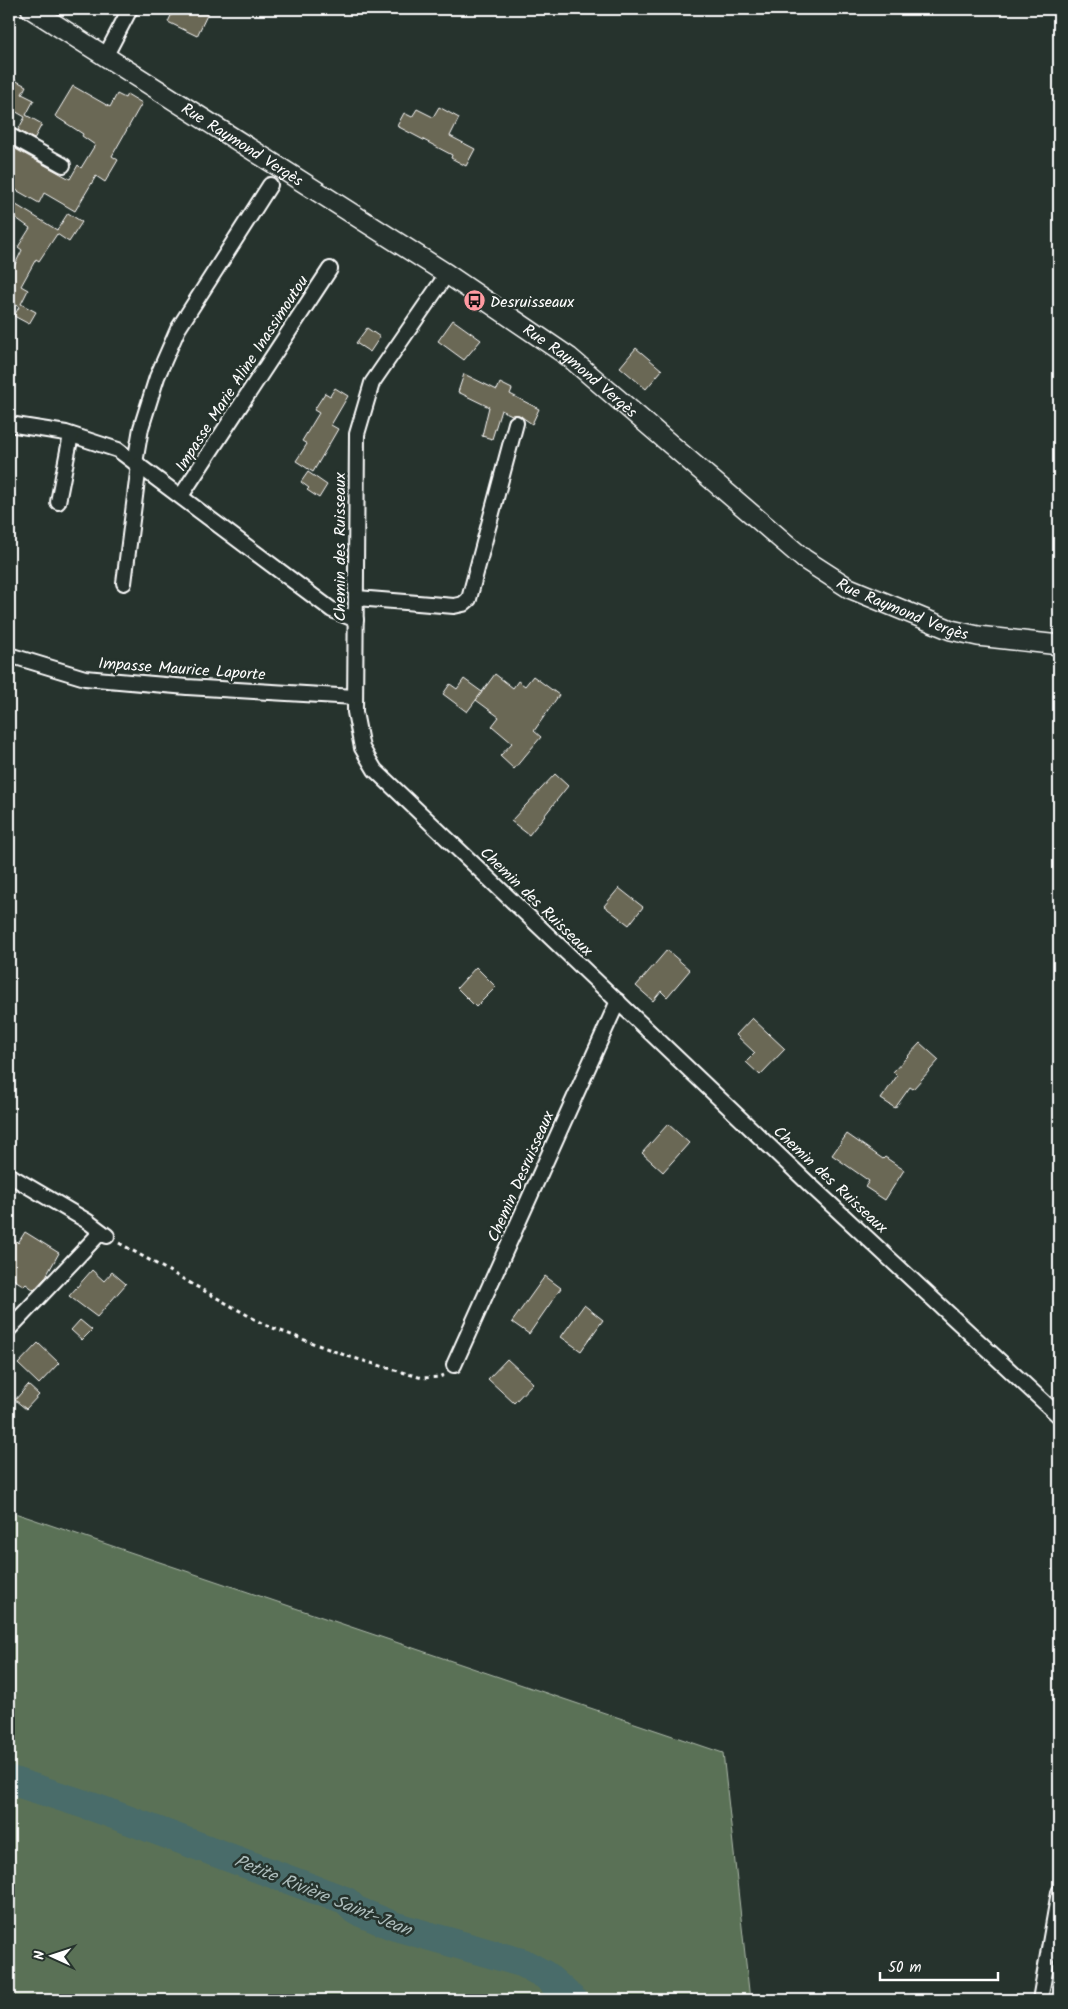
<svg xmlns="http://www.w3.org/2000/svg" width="1068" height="2009" font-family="Kalam,sans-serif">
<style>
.green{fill:#5a7156;stroke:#acb8aa}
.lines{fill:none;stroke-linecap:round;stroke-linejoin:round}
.river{stroke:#486c6b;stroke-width:29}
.building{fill:#6b6754;stroke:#fff}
.street-casing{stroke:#fff;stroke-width:18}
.secondary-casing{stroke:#fff;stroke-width:22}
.path{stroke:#fff;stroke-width:3;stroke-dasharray:4 4;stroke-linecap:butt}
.street{stroke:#26332d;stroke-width:14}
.secondary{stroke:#26332d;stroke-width:19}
.labels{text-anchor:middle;stroke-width:5;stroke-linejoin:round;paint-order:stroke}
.street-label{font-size:16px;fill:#fff;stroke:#26332d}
.poi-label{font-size:16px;fill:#fff;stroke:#26332d;text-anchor:start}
.water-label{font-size:18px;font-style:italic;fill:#adbdbc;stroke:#26332d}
</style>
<rect width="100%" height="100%" fill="#26332d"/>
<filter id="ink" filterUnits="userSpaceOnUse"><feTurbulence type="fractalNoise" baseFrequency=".02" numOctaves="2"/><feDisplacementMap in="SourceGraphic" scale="10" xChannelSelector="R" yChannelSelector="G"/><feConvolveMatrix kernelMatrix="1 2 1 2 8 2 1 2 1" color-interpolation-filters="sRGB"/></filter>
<g filter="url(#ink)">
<!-- green -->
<path class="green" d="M9,1511L723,1753L750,2000H9Z"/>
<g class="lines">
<!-- river -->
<path class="river" d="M9,1780L96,1808L346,1901L355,1910L394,1926L523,1963L545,1975L573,2000"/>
</g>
<!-- building -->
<g class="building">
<path d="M174,9H210L197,36L168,22Z"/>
<path d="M9,77L26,86L22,94L34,100L26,115L42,124L34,139L18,130L25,117L13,110L9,118Z"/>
<path d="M73,86L110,107L117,94L125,98L127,94L142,103L112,156L118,160L105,182L96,176L75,211L44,193L39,203L9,186L10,146L70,179L78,165L81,168L95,145L82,136L83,134L55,116Z"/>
<path d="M439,107L459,118L450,136L475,149L466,166L451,158L452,155L397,126L404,113L412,117L417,109L433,117Z"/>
<path d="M13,203L57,230L68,213L82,222L69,242L57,234L39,261L36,259L21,286L28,290L21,304L36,312L29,324L14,316L19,307L12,303L9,309V277L22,250L18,247L30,228L9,213Z"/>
<path d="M453,320L481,340L464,360L438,341Z"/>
<path d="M367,328L380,337L370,352L356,343Z"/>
<path d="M636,348L662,370L646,389L620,367Z"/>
<path d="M464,374L497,390L500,383L512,389L510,394L539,409L532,424L519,415H512L501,410L492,439L482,436L489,407L458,392Z"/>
<path d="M335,388L348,396L331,425L338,429L313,472L296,461L307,444L302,441L319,413L314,410L325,393L330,396Z"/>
<path d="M308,472L327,485L319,498L307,490L309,488L301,482Z"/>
<path d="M495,674L513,688L518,681L525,686L533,676L559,695L534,731L541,737L514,769L500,756L512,743L492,726L499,717L476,700Z"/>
<path d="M464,679L482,692L467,712L443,694L450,684L457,689Z"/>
<path d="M555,774L568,786L529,835L511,821Z"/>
<path d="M619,888L643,907L629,925L604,906Z"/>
<path d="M667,950L690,970L667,997L661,991L653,1001L636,986Z"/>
<path d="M476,967L496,987L476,1007L457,988Z"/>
<path d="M752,1018L785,1049L760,1075L746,1062L755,1053L736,1035Z"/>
<path d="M920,1043L939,1060L913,1089L910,1087L895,1108L881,1099L897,1076L893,1072Z"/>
<path d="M668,1124L689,1143L663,1172L642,1153Z"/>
<path d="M847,1134L883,1159L885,1157L904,1170L885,1200L865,1187L869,1181L832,1155Z"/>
<path d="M25,1232L59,1253L45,1278L34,1290L26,1284L24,1286L9,1276V1250L15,1240L18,1243Z"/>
<path d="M92,1270L104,1281L112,1272L126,1284L97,1317L69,1296Z"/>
<path d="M545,1276L561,1288L529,1334L512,1322Z"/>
<path d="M584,1305L603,1320L581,1351L561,1337Z"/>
<path d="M80,1320L92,1330L82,1340L71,1330Z"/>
<path d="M38,1343L59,1363L39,1384L18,1364Z"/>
<path d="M507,1359L533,1383L514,1403L488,1379Z"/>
<path d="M28,1385L39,1395L26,1409L15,1400Z"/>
</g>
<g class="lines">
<defs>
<g id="street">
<path d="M105,57L130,9"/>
<path d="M9,135L63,165"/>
<path d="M447,274L372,383L357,434L355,712L362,748L375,770L808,1183L1059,1416"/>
<path d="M9,424L66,433L118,450L332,610L356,620"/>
<path d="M135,463L141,428L157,377L178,329L270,185"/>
<path d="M181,496L330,269"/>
<path d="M58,502L71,435"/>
<path d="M124,583L139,465"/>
<path d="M357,598L454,606L463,604L469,599L516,423"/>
<path d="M9,655L85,678L187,687L355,697"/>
<path d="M9,1175L87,1221L107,1236"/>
<path d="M9,1329L101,1232"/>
<path d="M454,1365L618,1001"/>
<path d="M1040,2000L1059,1892"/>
</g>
<g id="secondary">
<path id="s1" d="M31,9L447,274L569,357L804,559L849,588L951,630L978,636L1059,645"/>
</g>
</defs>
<!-- street casing -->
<use href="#street" class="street-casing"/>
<!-- secondary casing -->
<use href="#secondary" class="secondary-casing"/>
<!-- path -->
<path class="path" d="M119,1243L265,1325L347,1356L422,1378L440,1377L444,1375"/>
<!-- street -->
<use href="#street" class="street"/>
<!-- secondary -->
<use href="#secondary" class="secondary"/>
</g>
</g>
<!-- icons -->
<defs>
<symbol id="bus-disc" viewBox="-11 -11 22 22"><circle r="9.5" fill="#ff9aa2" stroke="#26332d"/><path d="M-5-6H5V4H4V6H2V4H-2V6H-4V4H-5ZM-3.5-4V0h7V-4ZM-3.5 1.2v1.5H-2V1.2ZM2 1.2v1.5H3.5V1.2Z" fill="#111"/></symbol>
</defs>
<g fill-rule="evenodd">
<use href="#bus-disc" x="462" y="288" width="25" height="25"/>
</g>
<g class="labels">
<!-- street labels -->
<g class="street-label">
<text dy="6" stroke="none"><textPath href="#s1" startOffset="251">Rue Raymond Vergès</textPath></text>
<text dy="6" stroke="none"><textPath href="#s1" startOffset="658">Rue Raymond Vergès</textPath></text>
<text transform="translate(241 373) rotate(-57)" y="6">Impasse Marie Aline Inassimoutou</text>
<text transform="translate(339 547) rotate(-90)" y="6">Chemin des Ruisseaux</text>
<text dy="6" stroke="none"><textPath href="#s1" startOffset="1062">Rue Raymond Vergès</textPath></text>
<text transform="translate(182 668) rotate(4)" y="6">Impasse Maurice Laporte</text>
<text transform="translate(537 901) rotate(44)" y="6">Chemin des Ruisseaux</text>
<text transform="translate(520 1176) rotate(-66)" y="6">Chemin Desruisseaux</text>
<text transform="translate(831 1179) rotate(43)" y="6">Chemin des Ruisseaux</text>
</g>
<!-- poi labels -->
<g class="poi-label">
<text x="490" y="307">Desruisseaux</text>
</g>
<!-- water labels -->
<g class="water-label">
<text transform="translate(323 1895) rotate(22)" y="6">Petite Rivière Saint-Jean</text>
</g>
</g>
<!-- margin -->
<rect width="1068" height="2009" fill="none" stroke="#26332d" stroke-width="30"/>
<rect x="15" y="15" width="1038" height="1979" fill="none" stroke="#fff" stroke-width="2" filter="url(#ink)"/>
<!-- north arrow -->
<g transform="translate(52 1956) rotate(273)" stroke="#26332d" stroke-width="4" paint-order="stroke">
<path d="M0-4L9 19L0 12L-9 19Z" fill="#ffffff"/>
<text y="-8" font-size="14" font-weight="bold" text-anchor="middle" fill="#ffffff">N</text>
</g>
<!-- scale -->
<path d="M880 1972v8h118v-8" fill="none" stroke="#ffffff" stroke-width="2.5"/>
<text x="888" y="1972" font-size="15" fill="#ffffff" stroke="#26332d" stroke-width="4" paint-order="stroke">50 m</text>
</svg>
